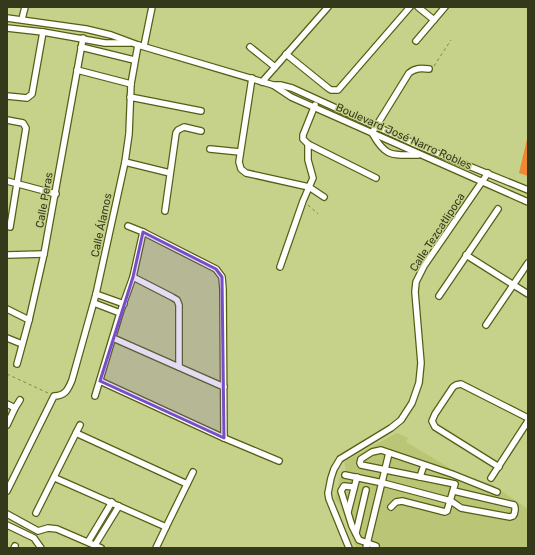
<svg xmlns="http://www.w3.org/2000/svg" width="535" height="555" font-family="Rubik,sans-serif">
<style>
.built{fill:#bac675}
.green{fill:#f08731}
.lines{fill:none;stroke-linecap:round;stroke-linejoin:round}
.minor-casing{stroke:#575e14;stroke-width:8}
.path{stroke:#7e8653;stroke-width:1;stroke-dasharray:3 3;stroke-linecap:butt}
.minor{stroke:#fff;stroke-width:5.5}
.marked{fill:#774ec7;fill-opacity:0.2;stroke:#774ec7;stroke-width:3;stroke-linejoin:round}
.labels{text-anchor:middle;stroke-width:3;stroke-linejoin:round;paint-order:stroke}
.street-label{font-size:11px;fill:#35391c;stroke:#c6d189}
</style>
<rect width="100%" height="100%" fill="#c6d189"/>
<!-- built -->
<path class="built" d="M397,433L408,438L406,442L465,477L490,483L528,509V548H356L341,507L335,499L339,479L346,471L344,462Z"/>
<!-- green -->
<path class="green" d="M528,135V176L519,173Z"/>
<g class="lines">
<defs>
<g id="minor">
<path d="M418,7L434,20"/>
<path d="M7,18L86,29L111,35L138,45L273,85L291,97L528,202"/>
<path d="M22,19L25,7"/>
<path d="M7,28L43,32L105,43H130"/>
<path d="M416,41L445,7"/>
<path d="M144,46L152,7"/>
<path d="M81,47L134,60"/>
<path d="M250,47L275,67"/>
<path d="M286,54L328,88L331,90H338L410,7"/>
<path d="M77,70L131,84"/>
<path d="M252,78L239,162L241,169L246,173L309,187L324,197"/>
<path d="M262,82L328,7"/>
<path d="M273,85H280L292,88L417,145L528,190"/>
<path d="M7,96L27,98L32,94L43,32"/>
<path d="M130,97L201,111"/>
<path d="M315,105L303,135V139L308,144L376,178"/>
<path d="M7,120L23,123L26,128L10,227"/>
<path d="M210,149L240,152"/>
<path d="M418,155C392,155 386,158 372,133L409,73C415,68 421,68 429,69"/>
<path d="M125,162L170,173"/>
<path d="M7,181L56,194"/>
<path d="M165,211L176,133L178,130L184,127L201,131"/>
<path d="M128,226L143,232L216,269L222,277L223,289L224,438"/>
<path d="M7,255L44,254"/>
<path d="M466,255L528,294"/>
<path d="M280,267L303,201L313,178L308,160V144"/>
<path d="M133,277L172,297L177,300L179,305V367"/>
<path d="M96,294L124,304"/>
<path d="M439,296L498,209"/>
<path d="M94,303L120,313"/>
<path d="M7,309L29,320"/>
<path d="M486,325L528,263"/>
<path d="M7,338L22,344"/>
<path d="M113,338L224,387"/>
<path d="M17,364L29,320L44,254L83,38"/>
<path d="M100,381L224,438L279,461"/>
<path d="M95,396L120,313L133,277L143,232"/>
<path d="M7,404L15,408"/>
<path d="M7,425L15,408L20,400"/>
<path d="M76,433L187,484"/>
<path d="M499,467L435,427L432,421L435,414L453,387L456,385L461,384L528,418"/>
<path d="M345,475L383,483L451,501L461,508L510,517L513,516C515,514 516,507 514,505L454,491"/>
<path d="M420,477L424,465"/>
<path d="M55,478L166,527L156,548"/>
<path d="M491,478L528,421"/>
<path d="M354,487L344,486L341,491L352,526L359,540L376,546"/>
<path d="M7,491L54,396C65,396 68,390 72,380L96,294L125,162L129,134L131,84L138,45"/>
<path d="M391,507L396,502L402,501L445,512L447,511L455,484L361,465L360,463L361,459L372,452L381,450L452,474L497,492"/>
<path d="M348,512L357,477"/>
<path d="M36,513L80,425"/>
<path d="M7,514L38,531L48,528L57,529L101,548"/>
<path d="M7,525L34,538L41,548"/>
<path d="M166,527L193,472"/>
<path d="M356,533L366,490"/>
<path d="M88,542L112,502"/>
<path d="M95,545L119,506"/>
<path d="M14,548L15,546"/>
<path d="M349,548L329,499L328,493L331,478L334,469L340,459L391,428L401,420L412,403L419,383L421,363L415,292L416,282L424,266L488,173"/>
<path d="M366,548L389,453"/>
</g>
</defs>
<!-- minor casing -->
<use href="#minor" class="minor-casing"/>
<!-- path -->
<g class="path">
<path d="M434,66L451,40"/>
<path d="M308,205L318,214"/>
<path d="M7,374L48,393"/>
</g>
<!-- minor -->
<use href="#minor" class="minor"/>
</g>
<!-- marked area -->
<path class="marked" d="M143,232L216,269L222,277L224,438L100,381L133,277Z"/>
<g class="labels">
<!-- street labels -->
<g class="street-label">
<text transform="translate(404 136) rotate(24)" y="4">Boulevard José Narro Robles</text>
<text transform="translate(44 200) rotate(-80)" y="4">Calle Peras</text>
<text transform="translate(101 225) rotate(-78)" y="4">Calle Álamos</text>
<text transform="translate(437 232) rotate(-57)" y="4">Calle Tezcatlipoca</text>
</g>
</g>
<!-- border -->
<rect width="535" height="555" fill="none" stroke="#35391c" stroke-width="16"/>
</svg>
